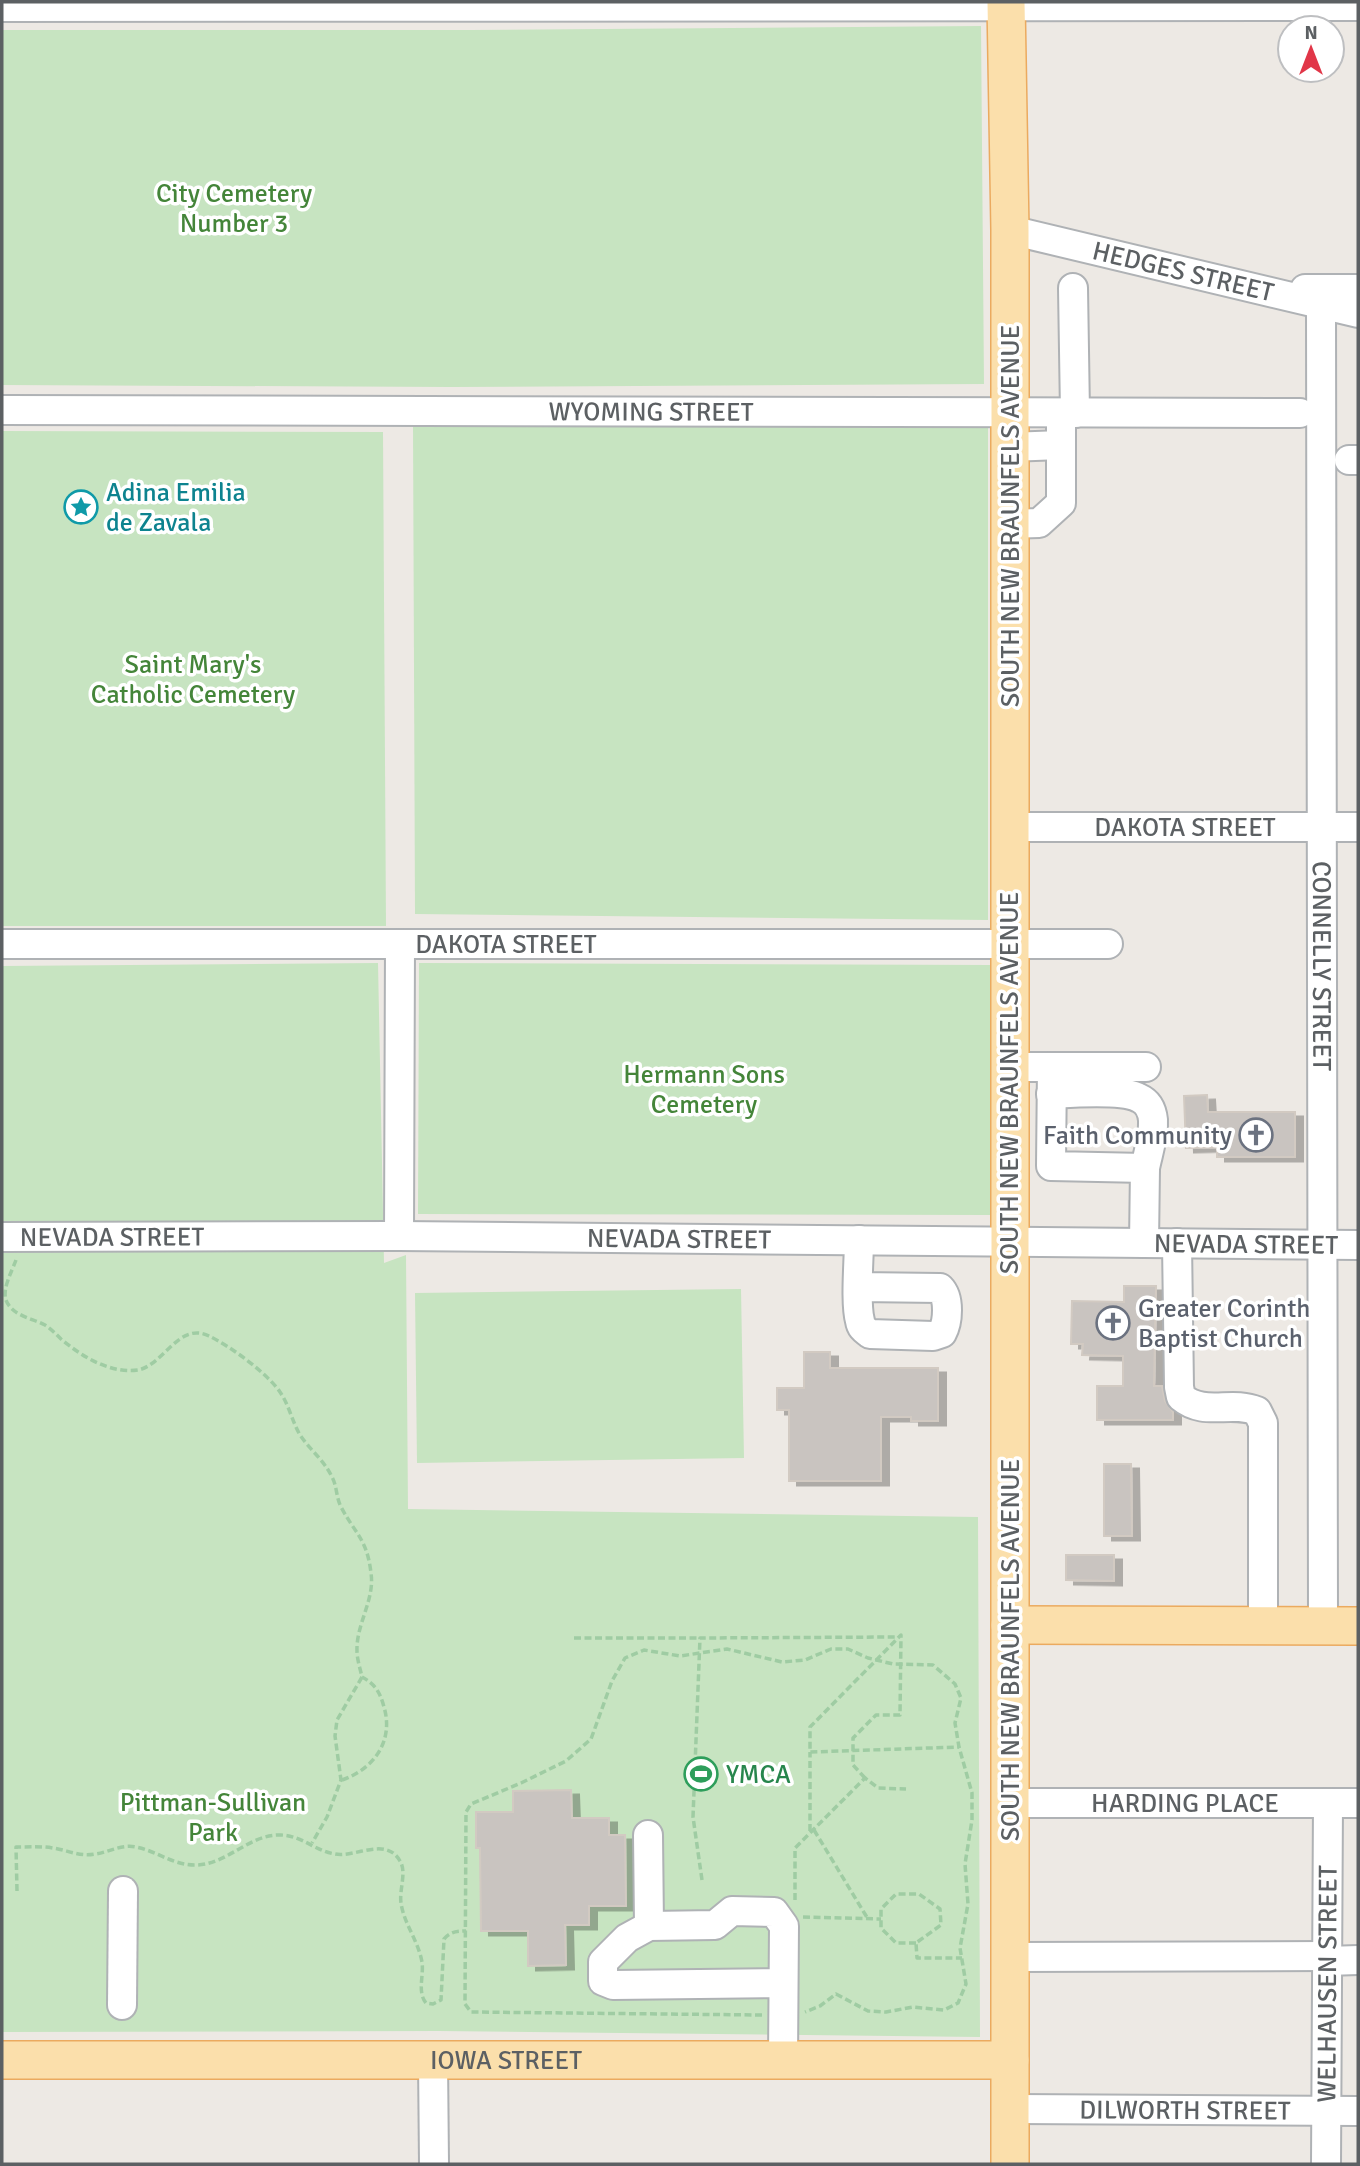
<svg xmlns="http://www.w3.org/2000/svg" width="1360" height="2166" font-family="Signika,sans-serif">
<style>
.green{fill:#c7e4c1}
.building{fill:#c9c4c0;stroke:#d2cac2;stroke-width:2;filter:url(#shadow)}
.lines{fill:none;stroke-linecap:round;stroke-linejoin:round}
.minor-casing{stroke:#afb2b5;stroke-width:32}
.major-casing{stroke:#ebaa5f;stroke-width:40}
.path{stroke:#9fcca3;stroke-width:3.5;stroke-dasharray:7 3.5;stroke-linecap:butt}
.minor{stroke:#fff;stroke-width:28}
.major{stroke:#fbdfab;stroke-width:37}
.labels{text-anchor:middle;stroke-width:7;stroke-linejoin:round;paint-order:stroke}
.park-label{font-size:26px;fill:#448539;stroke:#fff}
.street-label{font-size:26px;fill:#5c6063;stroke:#fff}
.culture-label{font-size:26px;fill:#0d838f;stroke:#fff;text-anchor:start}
.worship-label{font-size:26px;fill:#5b616d;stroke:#fff;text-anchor:end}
.leisure-label{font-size:26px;fill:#27864d;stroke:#fff;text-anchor:start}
</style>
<defs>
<filter id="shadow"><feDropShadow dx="8" dy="4.5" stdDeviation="0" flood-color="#0004"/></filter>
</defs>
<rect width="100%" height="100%" fill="#ede9e4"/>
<!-- green -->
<g class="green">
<path d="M981,26L984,384L451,387L2,385V30H471Z"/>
<path d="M988,424V920L415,914L413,425Z"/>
<path d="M2,431L383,432L386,926H2Z"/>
<path d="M378,963L384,1263L406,1255L408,1509L978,1517L980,2037L438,2031L2,2032V966Z"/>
<path d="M419,963L991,965L990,1215L418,1214Z"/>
<path d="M741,1289L744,1458L417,1463L415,1293Z"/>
</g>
<!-- building -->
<g class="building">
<path d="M1207,1095L1208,1112H1295V1157H1217V1147L1186,1148L1184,1096Z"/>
<path d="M1124,1286H1156L1154,1386H1162L1165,1401L1173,1412V1420H1097V1386H1123V1356L1082,1355L1083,1344H1071L1072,1301L1124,1302Z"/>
<path d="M804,1352H830V1368H938V1421H911V1417H881V1481H789V1410H777V1388H804Z"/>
<path d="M1104,1464H1131L1132,1536H1104Z"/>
<path d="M1066,1555H1114V1581L1066,1580Z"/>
<path d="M571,1790L572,1818H609V1835H625L626,1906H589V1925H565L566,1965L528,1966V1931H481L480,1848H476V1812H513V1791Z"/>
</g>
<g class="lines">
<defs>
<g id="minor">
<path d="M2,7L1358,6"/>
<path id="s1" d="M1010,230L1358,313"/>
<path d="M1073,288L1075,413"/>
<path d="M1305,289H1358"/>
<path id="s2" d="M1321,304L1323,1626"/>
<path id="s3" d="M2,410L1300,413"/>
<path d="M1010,447L1061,445"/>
<path d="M1349,460H1358"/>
<path d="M1010,524L1039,523L1061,503V413"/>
<path id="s4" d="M1010,827H1358"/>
<path id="s5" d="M2,944H1108"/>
<path d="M1009,1067H1146"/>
<path d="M1052,1067L1051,1166L1145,1168L1144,1243"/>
<path d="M1051,1094C1072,1093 1122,1089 1139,1098C1148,1102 1152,1110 1153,1120C1154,1136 1148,1153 1145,1168"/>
<path d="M399,1236L400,944"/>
<path id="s6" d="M2,1237L399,1236L1358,1245"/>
<path d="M1177,1243L1179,1387L1181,1397C1205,1417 1230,1400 1257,1411L1263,1423V1626"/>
<path d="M859,1287L940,1288C950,1298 948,1322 942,1333L933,1336L870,1334C865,1330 861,1328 860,1321C855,1303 859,1261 859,1240"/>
<path id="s7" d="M1010,1803H1358"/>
<path d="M648,1835L649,1926"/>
<path d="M1010,1957L1327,1956"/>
<path d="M1327,1961L1358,1960"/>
<path d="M122,2005L123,1891"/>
<path d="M433,2060L434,2164"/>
<path d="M783,2060L784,1926L774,1912L732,1911L715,1925L649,1926L627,1938L603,1962V1981L613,1985L783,1983"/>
<path id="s8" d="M1010,2109L1358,2111"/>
<path id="s9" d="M1326,2164L1328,1803"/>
</g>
<g id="major">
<path d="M1006,2L1010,230V2164"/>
<path d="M1010,1625L1358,1626"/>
<path id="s10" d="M2,2060H1010"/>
</g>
</defs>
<!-- minor casing -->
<use href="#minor" class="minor-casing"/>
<!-- major casing -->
<use href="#major" class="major-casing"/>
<!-- path -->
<g class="path">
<path d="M16,1260C12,1271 2,1289 6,1300C12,1316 32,1318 45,1325C51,1329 56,1334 61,1339C81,1356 110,1374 138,1370C164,1365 179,1321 209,1336C230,1346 267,1373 280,1392C289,1405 292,1421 300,1435C310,1450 324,1460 332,1477C337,1486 336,1497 341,1507C356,1535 367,1539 371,1573C375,1600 356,1624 357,1651C357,1659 360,1668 362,1677L337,1720L335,1736L341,1780L327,1817L312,1843"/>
<path d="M574,1638H700"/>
<path d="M865,1778L853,1765V1738L876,1715H900L901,1635L810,1727V1752L959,1747"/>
<path d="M342,1780C374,1769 394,1741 384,1707C380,1692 375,1684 362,1677"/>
<path d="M814,1830L868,1919"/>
<path d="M810,1831V1752"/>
<path d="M702,1880L693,1817L700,1638L896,1637"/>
<path d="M17,1891L16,1847C29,1847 41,1846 53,1848C67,1850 80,1857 95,1854C110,1852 121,1844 136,1847C157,1851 174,1866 197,1865C228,1864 249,1834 281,1835C303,1836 315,1851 335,1854C355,1858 386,1836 400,1861C407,1872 399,1890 401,1903C404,1924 418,1940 422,1962C424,1976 417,1992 426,2003L433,2004L441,2000L444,1939C450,1932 456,1931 466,1931"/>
<path d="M795,1900V1848L865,1778L878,1788L906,1789"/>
<path d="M803,1917L881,1919"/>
<path d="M916,1943H896L881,1928V1909L896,1894H919L940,1909L941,1925L916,1943L917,1958H962"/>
<path d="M762,2015L471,2012L465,2004L466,1812L471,1804L521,1783L566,1761L591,1739L612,1681L625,1658L644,1650L680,1656L727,1649L782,1662L805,1660L831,1649H848L868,1658L893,1664L933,1665L955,1684L961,1698L955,1723L959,1747L972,1793V1820L965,1864L968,1904L960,1948L966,1984L958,2003L944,2010L913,2007L886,2012L868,2011L836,1994L820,2006L805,2012"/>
</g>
<!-- minor -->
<use href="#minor" class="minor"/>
<!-- major -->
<use href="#major" class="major"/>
</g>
<!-- icons -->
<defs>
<symbol id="sight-ring" viewBox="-11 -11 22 22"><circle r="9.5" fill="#fff" stroke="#0f9aa8" stroke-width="1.5"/><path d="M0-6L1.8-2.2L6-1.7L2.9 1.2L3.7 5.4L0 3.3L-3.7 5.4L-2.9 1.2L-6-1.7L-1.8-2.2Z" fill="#0f9aa8"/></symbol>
<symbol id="church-ring" viewBox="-11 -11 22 22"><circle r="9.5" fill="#fff" stroke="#6b7280" stroke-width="1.5"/><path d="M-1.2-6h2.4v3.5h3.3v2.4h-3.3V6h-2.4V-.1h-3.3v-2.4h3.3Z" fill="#6b7280"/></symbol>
<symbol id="stadium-ring" viewBox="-11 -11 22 22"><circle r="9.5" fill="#fff" stroke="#2e9e5b" stroke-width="1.5"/><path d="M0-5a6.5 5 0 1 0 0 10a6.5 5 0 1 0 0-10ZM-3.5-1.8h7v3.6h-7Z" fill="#2e9e5b"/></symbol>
</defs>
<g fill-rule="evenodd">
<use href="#sight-ring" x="62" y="488" width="38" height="38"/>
<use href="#church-ring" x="1237" y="1116" width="38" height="38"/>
<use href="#church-ring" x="1094" y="1304" width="38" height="38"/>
<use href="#stadium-ring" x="682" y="1755" width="38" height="38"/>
</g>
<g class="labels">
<!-- park labels -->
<g class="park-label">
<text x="234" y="202">City Cemetery<tspan x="234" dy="30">Number 3</tspan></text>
<text x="193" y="673">Saint Mary's<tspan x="193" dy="30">Catholic Cemetery</tspan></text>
<text x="704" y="1083">Hermann Sons<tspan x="704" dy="30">Cemetery</tspan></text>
<text x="213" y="1811">Pittman-Sullivan<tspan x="213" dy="30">Park</tspan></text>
</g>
<!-- street labels -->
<g class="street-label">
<text dy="9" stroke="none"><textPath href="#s1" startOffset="178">HEDGES STREET</textPath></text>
<text dy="9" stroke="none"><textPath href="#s3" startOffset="649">WYOMING STREET</textPath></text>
<text transform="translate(1010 516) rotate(-90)" y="9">SOUTH NEW BRAUNFELS AVENUE</text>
<text dy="9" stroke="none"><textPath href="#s4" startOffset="175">DAKOTA STREET</textPath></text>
<text dy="9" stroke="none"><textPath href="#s5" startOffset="504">DAKOTA STREET</textPath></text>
<text dy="9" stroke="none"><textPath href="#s2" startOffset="662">CONNELLY STREET</textPath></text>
<text transform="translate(1009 1083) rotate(-90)" y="9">SOUTH NEW BRAUNFELS AVENUE</text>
<text dy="9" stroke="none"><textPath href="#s6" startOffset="110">NEVADA STREET</textPath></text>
<text dy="9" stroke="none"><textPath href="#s6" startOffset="677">NEVADA STREET</textPath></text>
<text dy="9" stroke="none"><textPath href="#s6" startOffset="1244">NEVADA STREET</textPath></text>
<text transform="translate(1010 1650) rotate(-90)" y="9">SOUTH NEW BRAUNFELS AVENUE</text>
<text dy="9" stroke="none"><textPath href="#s7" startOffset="175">HARDING PLACE</textPath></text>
<text dy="9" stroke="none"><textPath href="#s9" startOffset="180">WELHAUSEN STREET</textPath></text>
<text dy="9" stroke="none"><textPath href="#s10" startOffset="504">IOWA STREET</textPath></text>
<text dy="9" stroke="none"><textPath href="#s8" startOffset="175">DILWORTH STREET</textPath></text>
</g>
<!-- culture labels -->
<g class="culture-label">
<text x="106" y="501">Adina Emilia<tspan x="106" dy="30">de Zavala</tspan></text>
</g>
<!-- worship labels -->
<g class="worship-label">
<text x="1232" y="1144">Faith Community</text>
<text x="1138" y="1317" text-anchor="start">Greater Corinth<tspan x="1138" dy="30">Baptist Church</tspan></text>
</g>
<!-- leisure labels -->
<g class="leisure-label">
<text x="726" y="1783">YMCA</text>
</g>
</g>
<!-- border -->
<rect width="1360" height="2166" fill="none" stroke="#5c6063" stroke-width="7"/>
<!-- north arrow -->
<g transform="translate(1311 49)"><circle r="33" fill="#ffffff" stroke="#bebfc1" stroke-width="2"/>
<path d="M0-5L12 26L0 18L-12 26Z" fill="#e13648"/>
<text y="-10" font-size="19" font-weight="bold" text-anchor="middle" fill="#5c6063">N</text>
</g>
</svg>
